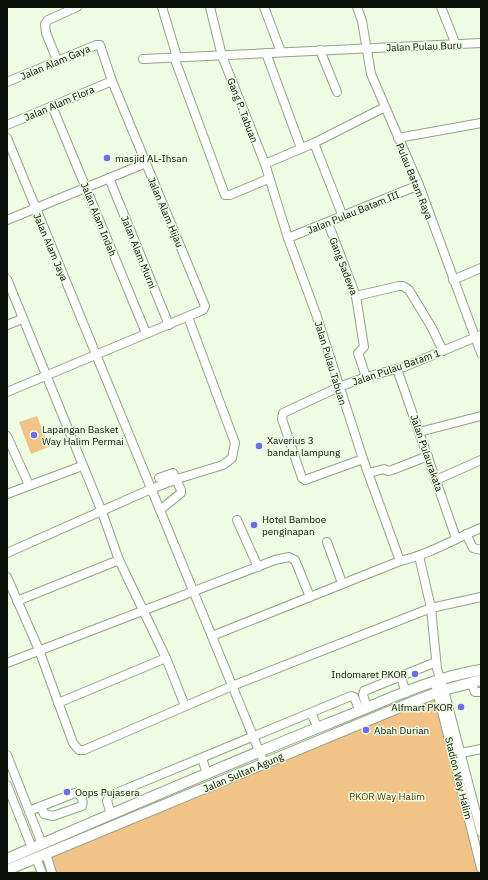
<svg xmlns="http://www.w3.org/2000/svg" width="488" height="880" font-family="'IBM Plex Sans',sans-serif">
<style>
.green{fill:#f2c386}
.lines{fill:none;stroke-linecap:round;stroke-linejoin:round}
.minor-casing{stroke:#93a289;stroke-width:10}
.major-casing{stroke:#93a289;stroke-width:12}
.minor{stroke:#fff;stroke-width:8}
.major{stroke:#fff;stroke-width:10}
.poi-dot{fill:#6b6ee8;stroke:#edfce2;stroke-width:1.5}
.labels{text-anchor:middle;stroke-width:3;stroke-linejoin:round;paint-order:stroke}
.street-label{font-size:10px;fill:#0b1008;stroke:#edfce2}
.poi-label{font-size:10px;fill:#0b1008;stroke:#edfce2;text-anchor:start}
.park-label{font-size:10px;fill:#573700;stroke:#edfce2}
</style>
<rect width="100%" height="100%" fill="#edfce2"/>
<!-- green -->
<g class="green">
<path d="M37,416L49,447L31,454L19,422Z"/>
<path d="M440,691L481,846V873H14L43,870L37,858Z"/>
</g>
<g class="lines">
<defs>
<g id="minor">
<path d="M162,7L177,57"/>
<path d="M210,7L222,56L265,164L288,238L316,314L363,459L400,561"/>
<path d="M264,7L281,52"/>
<path d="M357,7L362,21L371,74L419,185L481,353"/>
<path d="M441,7L456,45"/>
<path d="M320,50L337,92"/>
<path d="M266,53L301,148"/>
<path d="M174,57L225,195H230L268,179"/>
<path d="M143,59L481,43"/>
<path d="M57,60L46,33L45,24L48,20L77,7"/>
<path d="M7,82L96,45H100L112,81L205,306L203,310L7,392"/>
<path d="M52,106L146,333"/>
<path d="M7,125L112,81"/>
<path d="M7,138L264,763"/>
<path d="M398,138L481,123"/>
<path d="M314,143L343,217"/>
<path d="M265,164L314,143L385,107"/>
<path d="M109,178L169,325"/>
<path d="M7,220L146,163"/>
<path d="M328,223L356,296L364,347L358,353L366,377"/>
<path d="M288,238L419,185"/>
<path d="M7,279L102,512L119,560L166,658L185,706"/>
<path d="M453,280L481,268"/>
<path d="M356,296L399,286H403L409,290L432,328L443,351"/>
<path d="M7,325L22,319"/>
<path d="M397,369L456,538"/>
<path d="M419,432L481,416"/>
<path d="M7,436L29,485"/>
<path d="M363,459L305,480L302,478L282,419L283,413L339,387L366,377L404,367L481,335"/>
<path d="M369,473L384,469L388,471L392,470L428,456"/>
<path d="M159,478L173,473L181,490V493L160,510"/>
<path d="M436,480L481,460"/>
<path d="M7,494L82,466"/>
<path d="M237,520L258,567"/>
<path d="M466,534L473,548L481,550"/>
<path d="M327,542L342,583"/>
<path d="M7,553L151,489L177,479L223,465L232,458L235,443L188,317"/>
<path d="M419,556L431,608L437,669L444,690L481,832"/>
<path d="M7,577L39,650L73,743L79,750H84L232,686L431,608L481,597"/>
<path d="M17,601L119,560"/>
<path d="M212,636L400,561C428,555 454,539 481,528"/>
<path d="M7,663L275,560L289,557L295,560L310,597"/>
<path d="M401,677L406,693"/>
<path d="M471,682L475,692H481"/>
<path d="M436,687L481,868"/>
<path d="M58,703L166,658"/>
<path d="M367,708L363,695L364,691L436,662"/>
<path d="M311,713L318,728"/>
<path d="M461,753L481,749"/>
<path d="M7,755L42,844"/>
<path d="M202,758L207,774"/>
<path d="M7,785L32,848"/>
<path d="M29,811L75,793C81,794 84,800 82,806L53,816L44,814L41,806"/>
<path d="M111,814L107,801L109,796L351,696L354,697L360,711"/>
<path d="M46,854L52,873"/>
<path d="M36,858L42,873"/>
</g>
<g id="major">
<path d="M7,859C114,813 220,767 327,724C377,705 428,678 481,670"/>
<path d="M7,870L410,703L444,690L481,680"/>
</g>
</defs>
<!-- minor casing -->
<use href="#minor" class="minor-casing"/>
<!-- major casing -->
<use href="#major" class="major-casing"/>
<!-- minor -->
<use href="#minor" class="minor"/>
<!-- major -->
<use href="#major" class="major"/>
</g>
<!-- markers -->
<g class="poi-dot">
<circle cx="107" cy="158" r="4"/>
<circle cx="34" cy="435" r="4"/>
<circle cx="259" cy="446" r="4"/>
<circle cx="254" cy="525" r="4"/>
<circle cx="415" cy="674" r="4"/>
<circle cx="461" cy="707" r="4"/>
<circle cx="366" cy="730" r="4"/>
<circle cx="67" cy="792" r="4"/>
</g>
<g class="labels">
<!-- street labels -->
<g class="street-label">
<text transform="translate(424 46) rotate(-2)" y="4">Jalan Pulau Buru</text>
<text transform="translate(55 62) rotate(-23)" y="4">Jalan Alam Gaya</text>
<text transform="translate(59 103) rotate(-23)" y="4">Jalan Alam Flora</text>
<text transform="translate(243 110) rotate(69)" y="4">Gang P. Tabuan</text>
<text transform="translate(415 181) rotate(68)" y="4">Pulau Batam Raya</text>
<text transform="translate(166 212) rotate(67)" y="4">Jalan Alam Hijau</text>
<text transform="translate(353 212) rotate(-22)" y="4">Jalan Pulau Batam III</text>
<text transform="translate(99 219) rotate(68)" y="4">Jalan Alam Indah</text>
<text transform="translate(51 247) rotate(67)" y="4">Jalan Alam Jaya</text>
<text transform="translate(139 252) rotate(68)" y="4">Jalan Alam Murni</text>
<text transform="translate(344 266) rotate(69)" y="4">Gang Sadewa</text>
<text transform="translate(331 363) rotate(73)" y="4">Jalan Pulau Tabuan</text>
<text transform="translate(396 367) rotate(-19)" y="4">Jalan Pulau Batam 1</text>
<text transform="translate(427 453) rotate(71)" y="4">Jalan Pulaurakata</text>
<text transform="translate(243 772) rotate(-23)" y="4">Jalan Sultan Agung</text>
<text transform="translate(459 778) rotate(76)" y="4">Stadion Way Halim</text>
</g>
<!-- poi labels -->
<g class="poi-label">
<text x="115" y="162">masjid AL-Ihsan</text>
<text x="42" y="433">Lapangan Basket<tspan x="42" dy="12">Way Halim Permai</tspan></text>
<text x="267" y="444">Xaverius 3<tspan x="267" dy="12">bandar lampung</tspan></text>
<text x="262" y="523">Hotel Bamboe<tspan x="262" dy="12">penginapan</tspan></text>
<text x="407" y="678" text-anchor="end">Indomaret PKOR</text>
<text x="453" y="711" text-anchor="end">Alfmart PKOR</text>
<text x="374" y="734">Abah Durian</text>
<text x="75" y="796">Oops Pujasera</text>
</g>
<!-- park labels -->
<g class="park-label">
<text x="387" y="800">PKOR Way Halim</text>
</g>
</g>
<!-- border -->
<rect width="488" height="880" fill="none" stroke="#0b1008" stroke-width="16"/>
</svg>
